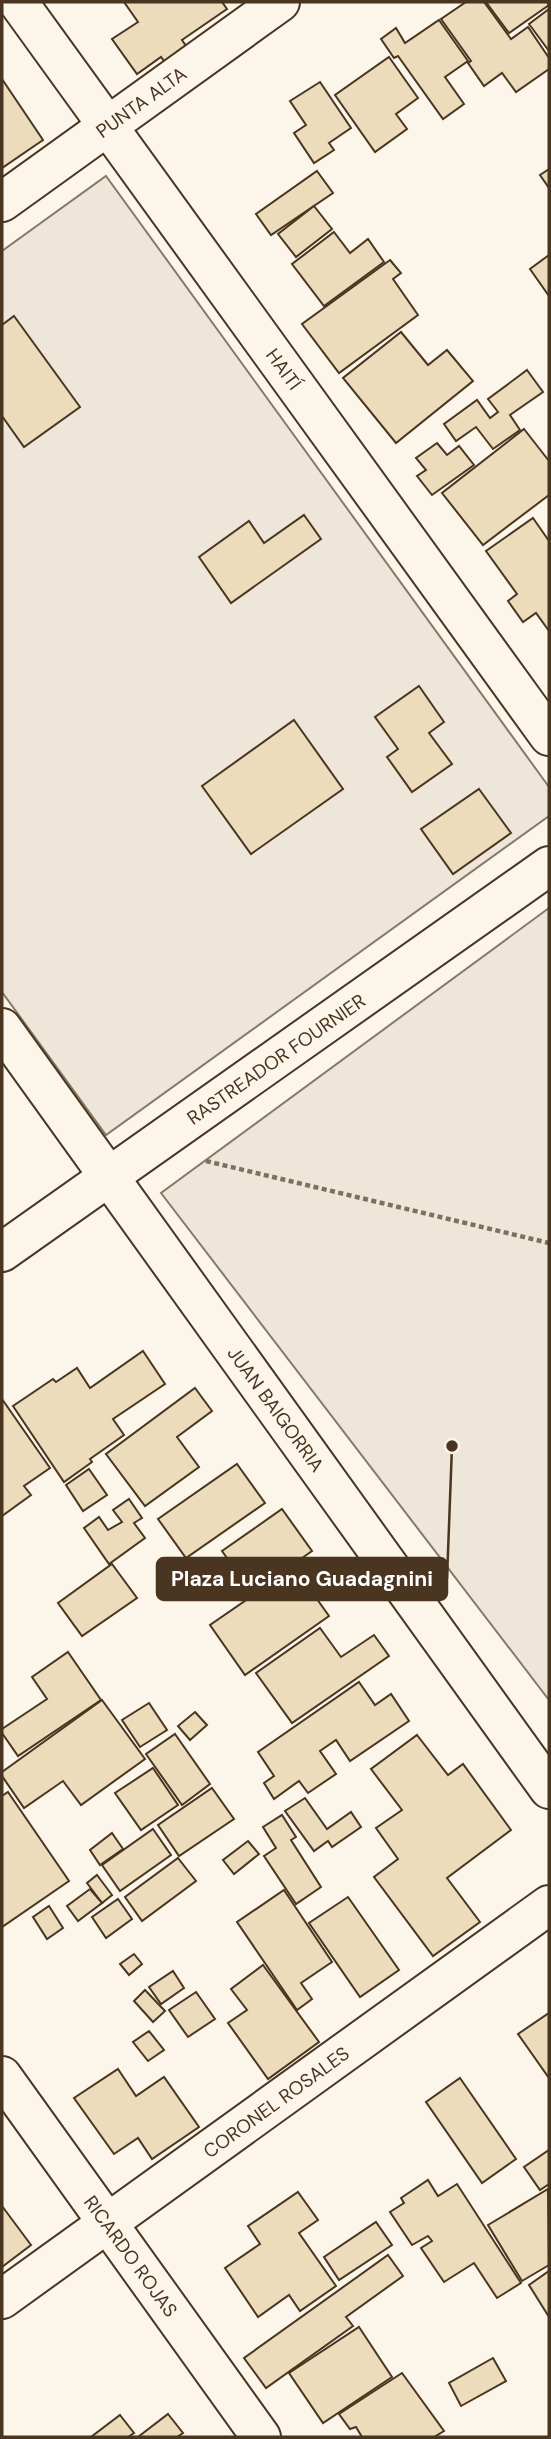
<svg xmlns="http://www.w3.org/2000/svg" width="551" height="2439" font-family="'DM Sans',sans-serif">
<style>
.green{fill:#ede6d9;stroke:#887966;stroke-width:2}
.building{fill:#ecdcbc;stroke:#4a3520;stroke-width:2}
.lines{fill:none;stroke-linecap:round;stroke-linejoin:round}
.street-casing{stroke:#4a3520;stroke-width:42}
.path{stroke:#7f6f5c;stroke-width:4.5;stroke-dasharray:5 3.5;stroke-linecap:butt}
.street{stroke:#fbf6e9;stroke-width:38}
.labels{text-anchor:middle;stroke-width:5;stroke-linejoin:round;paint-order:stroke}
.street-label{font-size:19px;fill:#4a3520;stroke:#fbf6e9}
.leader{fill:none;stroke:#4a3520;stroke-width:2.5}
.callout-dot{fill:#4a3520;stroke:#fbf6e9;stroke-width:2.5}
.callout{fill:#4a3520;stroke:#4a3520;stroke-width:2.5}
.callout-label{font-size:21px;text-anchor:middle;font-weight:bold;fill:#fff}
</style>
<rect width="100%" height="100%" fill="#fbf6e9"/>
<!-- green -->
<g class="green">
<path d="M106,176L549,787V816L106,1135L2,992V251Z"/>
<path d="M549,908V1700L161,1193Z"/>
</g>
<!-- building -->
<g class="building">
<path d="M124,2H222L227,9L182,40L191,53L169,68L161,57L137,74L112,39L138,22Z"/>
<path d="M466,2H484L511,39L528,27L549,58V69L516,92L502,73L484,86L468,63L471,61L441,19Z"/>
<path d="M486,2H547L549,5L509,33Z"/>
<path d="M549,9V51L529,24Z"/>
<path d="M439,20L468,61L445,77L464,104L443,119L398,56L394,58L381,39L396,28L405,43Z"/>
<path d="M389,57L418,98L396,114L407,129L375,152L335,95Z"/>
<path d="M2,79L43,140L2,168Z"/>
<path d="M320,82L351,128L329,143L334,150L314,163L294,133L306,125L290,101Z"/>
<path d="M549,169V188L540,175Z"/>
<path d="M317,171L333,193L271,235L256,214Z"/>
<path d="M314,206L332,229L296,257L278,234Z"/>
<path d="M334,232L350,253L368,239L384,262L324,306L292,264Z"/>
<path d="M549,255V296L530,269Z"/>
<path d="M390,260L401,273L393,279L418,315L339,373L302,324Z"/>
<path d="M14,316L80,407L24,447L2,416V325Z"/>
<path d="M401,332L428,365L447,350L473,381L396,443L343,378Z"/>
<path d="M527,370L543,392L510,415L520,430L493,449L476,427L456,441L444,424L477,400L490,418L498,412L488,399Z"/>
<path d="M524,429L549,461V495L483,545L442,493Z"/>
<path d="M437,443L447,455L459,446L474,465L432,495L417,476L426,470L416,458Z"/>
<path d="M304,515L321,539L231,603L199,557L249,521L264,543Z"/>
<path d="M533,518L549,541V631L536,613L523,622L508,601L517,594L486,551Z"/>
<path d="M419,686L444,722L429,733L452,764L412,792L387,757L398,749L375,717Z"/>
<path d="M294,720L343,789L251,854L202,786Z"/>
<path d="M479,789L511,833L453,874L421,829Z"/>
<path d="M143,1351L165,1384L113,1419L124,1435L90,1459L92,1462L64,1482L13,1406L53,1379L56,1382L77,1368L90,1388Z"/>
<path d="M195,1388L212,1411L177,1437L199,1467L145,1506L106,1454Z"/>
<path d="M2,1399L50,1468L24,1486L31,1495L2,1516Z"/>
<path d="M237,1464L265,1503L186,1558L158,1519Z"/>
<path d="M89,1469L107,1495L83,1511L66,1485Z"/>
<path d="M129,1499L142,1518L134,1523L145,1538L109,1564L84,1528L99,1517L108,1530L122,1522L113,1510Z"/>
<path d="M282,1509L312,1551L252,1593L222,1551Z"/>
<path d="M112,1564L137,1598L82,1636L58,1603Z"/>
<path d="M294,1567L329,1616L245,1675L210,1625Z"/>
<path d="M320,1628L341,1657L374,1635L389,1656L292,1723L256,1673Z"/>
<path d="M68,1652L101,1700L18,1756L2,1733V1729L47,1699L32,1677Z"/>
<path d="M359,1682L375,1705L391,1694L409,1721L350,1761L336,1740L320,1751L336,1774L308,1793L299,1781L274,1799L264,1783L274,1776L258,1752Z"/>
<path d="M102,1700L145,1759L81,1805L63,1781L24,1808L2,1776V1772Z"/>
<path d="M149,1703L167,1730L140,1747L122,1720Z"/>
<path d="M195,1712L207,1725L190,1740L178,1726Z"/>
<path d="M175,1734L210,1784L182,1805L146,1754Z"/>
<path d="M417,1735L448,1775L463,1764L511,1830L447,1878L480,1922L433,1956L374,1877L398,1859L376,1828L402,1810L371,1769Z"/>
<path d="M153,1768L178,1805L141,1830L115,1793Z"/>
<path d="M212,1788L234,1819L179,1856L158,1825Z"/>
<path d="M8,1792L69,1881L2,1927V1796Z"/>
<path d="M305,1798L327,1829L351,1812L361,1827L332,1847L328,1841L314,1851L285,1811Z"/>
<path d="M282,1815L296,1837L291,1840L321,1887L296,1904L264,1856L276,1848L263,1827Z"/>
<path d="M153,1829L171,1855L120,1891L102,1865Z"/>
<path d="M112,1833L123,1849L100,1865L90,1850Z"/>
<path d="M248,1841L259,1854L234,1874L223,1860Z"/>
<path d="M178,1858L196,1881L142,1921L125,1897Z"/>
<path d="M97,1875L112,1895L102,1903L87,1883Z"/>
<path d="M90,1889L102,1903L78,1921L67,1906Z"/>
<path d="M284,1890L332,1962L301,1983L312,1999L297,2010L237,1922Z"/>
<path d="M348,1897L399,1970L360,1997L309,1923Z"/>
<path d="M118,1899L132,1919L106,1938L92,1917Z"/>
<path d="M49,1906L63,1928L47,1939L33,1917Z"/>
<path d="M134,1954L142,1964L129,1975L120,1964Z"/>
<path d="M263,1965L319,2042L268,2079L228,2023L247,2010L231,1989Z"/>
<path d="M173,1971L184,1988L161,2004L149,1987Z"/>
<path d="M145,1990L165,2011L153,2022L134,2001Z"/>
<path d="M196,1992L215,2019L188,2037L169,2010Z"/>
<path d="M549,2013V2078L518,2034Z"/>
<path d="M149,2031L164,2050L148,2061L133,2042Z"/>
<path d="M118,2069L136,2096L164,2077L199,2127L152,2159L138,2138L114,2154L74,2098Z"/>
<path d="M460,2078L516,2159L482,2183L426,2102Z"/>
<path d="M549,2150V2184L540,2190L524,2167Z"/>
<path d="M428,2180L438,2196L457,2184L521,2283L497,2298L474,2263L444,2282L421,2248L432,2241L428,2236L412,2245L390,2212L404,2203L401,2198Z"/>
<path d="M548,2189L549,2265L522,2281L488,2225Z"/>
<path d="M298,2192L318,2220L299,2233L336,2286L300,2311L289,2295L258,2317L225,2268L260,2244L248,2226Z"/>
<path d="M2,2206L31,2245L2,2267Z"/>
<path d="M376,2222L392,2245L339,2280L324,2257Z"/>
<path d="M388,2255L403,2276L346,2317L353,2326L266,2388L244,2358Z"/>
<path d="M549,2271V2317L529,2285Z"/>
<path d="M359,2327L392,2377L323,2423L289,2373Z"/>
<path d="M493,2358L506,2381L461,2406L449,2383Z"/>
<path d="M402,2373L444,2431L434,2437H362L356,2427L350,2429L339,2414Z"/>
<path d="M168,2414L183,2433L177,2437H138Z"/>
<path d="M120,2415L134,2433L128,2437H91Z"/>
</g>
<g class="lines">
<defs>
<g id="street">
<path d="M18,2L549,736"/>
<path d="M2,202L280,2"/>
<path d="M2,1028L549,1789"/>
<path d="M2,1252L549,866"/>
<path d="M2,2076L261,2437"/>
<path d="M2,2299L549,1905"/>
</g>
</defs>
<!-- street casing -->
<use href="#street" class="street-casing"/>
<!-- path -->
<path class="path" d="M206,1161L549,1243"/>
<!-- street -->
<use href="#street" class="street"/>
</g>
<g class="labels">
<!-- street labels -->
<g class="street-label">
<text transform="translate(141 102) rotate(-36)" y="7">PUNTA ALTA</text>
<text transform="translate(284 369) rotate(54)" y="7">HAITÍ</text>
<text transform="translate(276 1059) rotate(-35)" y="7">RASTREADOR FOURNIER</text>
<text transform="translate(276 1409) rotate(54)" y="7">JUAN BAIGORRIA</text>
<text transform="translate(276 2102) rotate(-36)" y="7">CORONEL ROSALES</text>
<text transform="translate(131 2256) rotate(54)" y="7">RICARDO ROJAS</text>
</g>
</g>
<!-- callouts -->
<path class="leader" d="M452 1446L447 1579"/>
<circle class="callout-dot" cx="452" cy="1446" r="7"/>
<rect class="callout" x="157" y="1558" width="290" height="42" rx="7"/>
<g class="callout-label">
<text x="302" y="1586">Plaza Luciano Guadagnini</text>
</g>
<!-- border -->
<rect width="551" height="2439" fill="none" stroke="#4a3520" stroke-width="7"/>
</svg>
